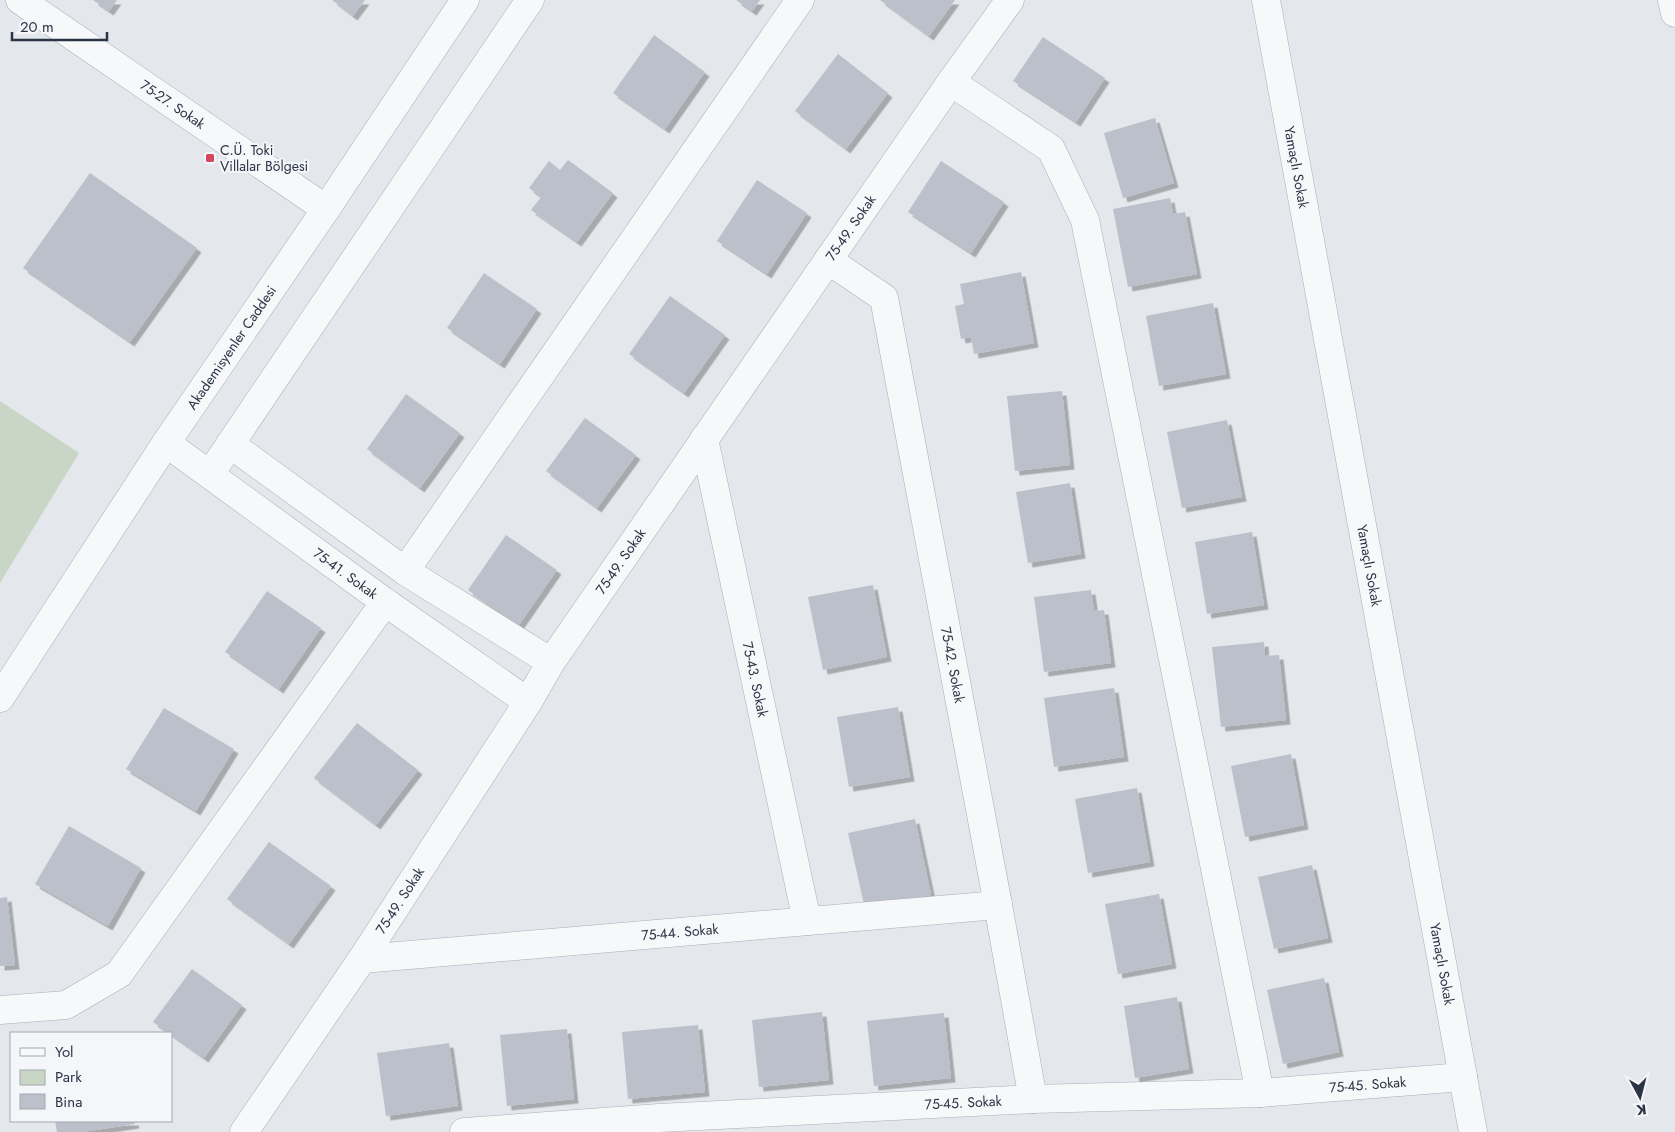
<svg xmlns="http://www.w3.org/2000/svg" width="1675" height="1132" font-family="Jost,sans-serif">
<style>
.green{fill:#c9d6c5}
.building{fill:#bbc0ca;filter:url(#shadow)}
.lines{fill:none;stroke-linecap:round;stroke-linejoin:round}
.minor-casing{stroke:#a9aeb7;stroke-width:29}
.minor{stroke:#f7f8fa;stroke-width:28}
.poi-dot{fill:#d1495b;stroke:#f4f6f9;stroke-width:2}
.labels{text-anchor:middle;stroke-width:4;stroke-linejoin:round;paint-order:stroke}
.street-label{font-size:14px;fill:#2b3445;stroke:#f4f6f9}
.poi-label{font-size:14px;fill:#2b3445;stroke:#f4f6f9;text-anchor:start}
</style>
<defs>
<filter id="shadow"><feDropShadow dx="4.5" dy="4.5" stdDeviation="0" flood-color="#0004"/></filter>
</defs>
<rect width="100%" height="100%" fill="#e4e7ec"/>
<!-- green -->
<path class="green" d="M0,401L79,453L0,583Z"/>
<!-- building -->
<g class="building">
<path d="M93,0H117L109,11Z"/>
<path d="M332,0H365L353,16Z"/>
<path d="M736,0H760L752,11Z"/>
<path d="M880,0H955L929,36Z"/>
<path d="M654,35L705,72L665,129L613,93Z"/>
<path d="M1043,37L1105,78L1076,122L1013,81Z"/>
<path d="M838,54L888,93L846,149L795,111Z"/>
<path d="M1155,118L1174,183L1123,198L1104,133Z"/>
<path d="M568,160L613,193L577,242L531,210L541,197L529,188L549,161L560,170Z"/>
<path d="M941,161L1004,202L971,253L908,212Z"/>
<path d="M90,173L197,248L130,342L23,268Z"/>
<path d="M757,180L807,213L767,274L717,241Z"/>
<path d="M1170,198L1173,214L1185,212L1197,274L1128,287L1113,209Z"/>
<path d="M1021,272L1034,343L974,354L971,337L961,339L955,306L964,304L960,284Z"/>
<path d="M484,273L537,309L500,364L447,328Z"/>
<path d="M670,296L725,335L684,393L629,354Z"/>
<path d="M1213,303L1226,374L1159,386L1146,316Z"/>
<path d="M1062,391L1070,465L1015,471L1007,396Z"/>
<path d="M406,394L460,433L420,488L367,449Z"/>
<path d="M585,418L636,455L597,508L546,471Z"/>
<path d="M1227,420L1242,497L1182,508L1167,432Z"/>
<path d="M1070,483L1081,554L1028,563L1016,492Z"/>
<path d="M1252,532L1264,605L1207,614L1195,542Z"/>
<path d="M506,535L557,570L519,625L468,590Z"/>
<path d="M873,585L887,657L823,670L808,597Z"/>
<path d="M1091,590L1094,611L1104,610L1111,663L1044,672L1034,597Z"/>
<path d="M267,591L321,628L279,689L225,652Z"/>
<path d="M1264,642L1265,656L1279,655L1286,720L1221,727L1212,647Z"/>
<path d="M1114,688L1124,757L1054,767L1044,698Z"/>
<path d="M898,707L910,777L849,787L837,717Z"/>
<path d="M164,708L234,749L196,811L126,769Z"/>
<path d="M357,723L418,770L376,825L314,778Z"/>
<path d="M1291,754L1304,825L1245,837L1231,766Z"/>
<path d="M1137,788L1150,862L1088,873L1075,799Z"/>
<path d="M915,819L931,895L865,909L848,833Z"/>
<path d="M69,826L141,868L108,926L35,884Z"/>
<path d="M269,842L331,886L289,944L227,899Z"/>
<path d="M1312,865L1328,938L1274,949L1258,877Z"/>
<path d="M1159,894L1172,964L1118,974L1105,904Z"/>
<path d="M7,897L15,965L0,966V898Z"/>
<path d="M192,969L242,1005L204,1058L153,1022Z"/>
<path d="M1324,978L1339,1052L1283,1064L1267,990Z"/>
<path d="M1177,997L1189,1069L1135,1078L1124,1006Z"/>
<path d="M822,1012L829,1080L759,1087L752,1020Z"/>
<path d="M944,1013L951,1078L874,1086L867,1021Z"/>
<path d="M698,1025L705,1092L628,1099L622,1032Z"/>
<path d="M567,1029L574,1099L507,1106L500,1035Z"/>
<path d="M449,1043L458,1106L386,1116L377,1053Z"/>
<path d="M55,1121H134L135,1124L82,1132H57Z"/>
</g>
<g class="lines">
<defs>
<g id="minor">
<path id="s1" d="M20,0L326,209"/>
<path id="s2" d="M1266,0L1473,1132"/>
<path d="M1672,0L1675,13"/>
<path d="M951,82L1051,149L1085,220L1260,1093"/>
<path id="s3" d="M828,260L884,298L998,905L1033,1099"/>
<path id="s4" d="M704,439L807,921"/>
<path id="s5" d="M166,443L385,602L528,702"/>
<path d="M230,444L405,571L551,662"/>
<path d="M210,474L530,0"/>
<path d="M405,571L800,0"/>
<path id="s6" d="M0,698L166,443L326,209L465,0"/>
<path id="s7" d="M362,959L998,905"/>
<path d="M0,1010L66,1005L119,974L385,602"/>
<path id="s8" d="M244,1132L362,959L528,702L551,662L951,82L1010,0"/>
<path id="s9" d="M464,1132L659,1118L1033,1099L1260,1093L1463,1077"/>
</g>
</defs>
<!-- minor casing -->
<use href="#minor" class="minor-casing"/>
<!-- minor -->
<use href="#minor" class="minor"/>
</g>
<!-- markers -->
<rect class="poi-dot" x="205" y="153" width="10" height="10" rx="2.5"/>
<g class="labels">
<!-- street labels -->
<g class="street-label">
<text dy="5" stroke="none"><textPath href="#s1" startOffset="185">75-27. Sokak</textPath></text>
<text dy="5" stroke="none"><textPath href="#s2" startOffset="170">Yamaçlı Sokak</textPath></text>
<text dy="5" stroke="none"><textPath href="#s8" startOffset="1089">75-49. Sokak</textPath></text>
<text dy="5" stroke="none"><textPath href="#s6" startOffset="420">Akademisyenler Caddesi</textPath></text>
<text dy="5" stroke="none"><textPath href="#s8" startOffset="684">75-49. Sokak</textPath></text>
<text dy="5" stroke="none"><textPath href="#s2" startOffset="575">Yamaçlı Sokak</textPath></text>
<text dy="5" stroke="none"><textPath href="#s5" startOffset="222">75-41. Sokak</textPath></text>
<text dy="5" stroke="none"><textPath href="#s3" startOffset="441">75-42. Sokak</textPath></text>
<text dy="5" stroke="none"><textPath href="#s4" startOffset="246">75-43. Sokak</textPath></text>
<text dy="5" stroke="none"><textPath href="#s8" startOffset="279">75-49. Sokak</textPath></text>
<text dy="5" stroke="none"><textPath href="#s7" startOffset="319">75-44. Sokak</textPath></text>
<text dy="5" stroke="none"><textPath href="#s2" startOffset="980">Yamaçlı Sokak</textPath></text>
<text dy="5" stroke="none"><textPath href="#s9" startOffset="905">75-45. Sokak</textPath></text>
<text dy="5" stroke="none"><textPath href="#s9" startOffset="500">75-45. Sokak</textPath></text>
</g>
<!-- poi labels -->
<g class="poi-label">
<text x="220" y="155">C.Ü. Toki<tspan x="220" dy="16">Villalar Bölgesi</tspan></text>
</g>
</g>
<!-- legend -->
<rect x="10" y="1032" width="162" height="90" fill="#f4f6f9" stroke="#a4a8b1"/>
<rect x="20" y="1048" width="25" height="8" fill="#f7f8fa" stroke="#a4a8b1"/>
<text x="55" y="1057" font-size="15" fill="#2b3445">Yol</text>
<rect x="20" y="1070" width="25" height="15" fill="#c9d6c5" stroke="#a4a8b1"/>
<text x="55" y="1082" font-size="15" fill="#2b3445">Park</text>
<rect x="20" y="1094" width="25" height="15" fill="#bbc0ca" stroke="#a4a8b1"/>
<text x="55" y="1107" font-size="15" fill="#2b3445">Bina</text>
<!-- north arrow -->
<g transform="translate(1640 1097) rotate(173)" stroke="#f4f6f9" stroke-width="4" paint-order="stroke">
<path d="M0-4L9 19L0 12L-9 19Z" fill="#2b3445"/>
<text y="-8" font-size="14" font-weight="bold" text-anchor="middle" fill="#2b3445">K</text>
</g>
<!-- scale -->
<path d="M12 32v8h95v-8" fill="none" stroke="#2b3445" stroke-width="2.5"/>
<text x="20" y="32" font-size="15" fill="#2b3445" stroke="#f4f6f9" stroke-width="4" paint-order="stroke">20 m</text>
</svg>
